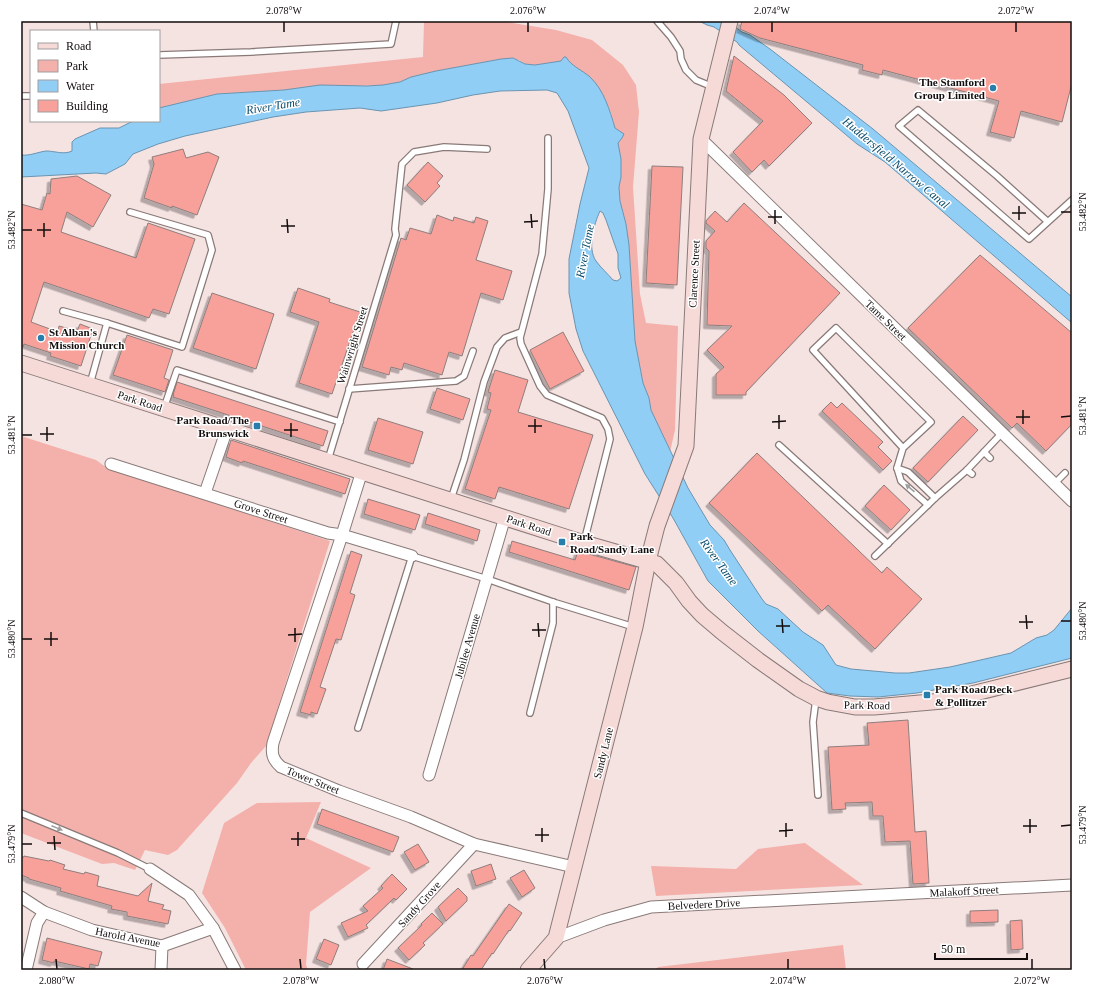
<svg xmlns="http://www.w3.org/2000/svg" width="1093" height="991" font-family="Georgia,serif">
<style>
.green{fill:#f4b0ab}
.water{fill:#90cef6;stroke:#6a94b0;fill-rule:evenodd}
.building{fill:#f8a09a;stroke:#8e7e7d;filter:url(#shadow)}
.lines{fill:none;stroke-linecap:round;stroke-linejoin:round}
.service-casing{stroke:#897a78;stroke-width:8}
.minor-casing{stroke:#897a78;stroke-width:13}
.secondary-casing{stroke:#897a78;stroke-width:17}
.service{stroke:#fff;stroke-width:5.5}
.minor{stroke:#fff;stroke-width:11}
.secondary{stroke:#f6dad8;stroke-width:15}
.oneway{fill:#a19e9e}
.ticks{fill:none;stroke:#130d0d;stroke-width:1.5}
.poi-dot{fill:#277dac;stroke:#fff;stroke-width:1.5}
.labels{text-anchor:middle;stroke-width:3;stroke-linejoin:round;paint-order:stroke}
.poi-label{font-size:11px;font-weight:bold;fill:#130d0d;stroke:#fff;text-anchor:start}
.street-label{font-size:11px;fill:#130d0d;stroke:#fff}
.water-label{font-size:12px;font-style:italic;fill:#0a4b6c;stroke:#fff}
.neatline{fill:none;stroke:#130d0d;stroke-width:1.5}
.ticks-label{font-size:10px;text-anchor:middle;fill:#130d0d}
</style>
<defs>
<filter id="shadow"><feDropShadow dx="-3.5" dy="3.5" stdDeviation="0" flood-color="#0004"/></filter>
</defs>
<rect width="100%" height="100%" fill="#f5e3e2"/>
<!-- green -->
<g class="green">
<path d="M424,21H500L556,30L592,40L623,65L636,85L639,112L633,187L640,294L646,323L678,326L675,430L670,452L651,410L649,398L643,383L635,341L629,245L626,224L620,201L619,187L621,177V159L618,143L622,138L619,131L615,128L611,113L604,97L564,57L561,61L535,65L525,64L519,60L501,59L436,71L411,77L400,82L383,85L298,88L284,90L217,94L159,108V84L423,57Z"/>
<path d="M21,436L96,460L107,468L330,541L266,746L251,763L237,783L177,850L168,855L145,850L135,870L114,863L102,864L21,833Z"/>
<path d="M321,802L306,838L371,868L310,912L306,965L308,970H246L225,928L202,893L224,823L257,803Z"/>
<path d="M805,843L863,885L656,896L651,866L736,869L758,849Z"/>
<path d="M843,945L846,970H655L658,967Z"/>
</g>
<!-- water -->
<g class="water">
<path d="M699,21H727L742,32L750,35L770,49L873,129L1072,297V323L885,162L857,144L739,45L737,42L714,27L707,25Z"/>
<path d="M564,57H566C571,66 582,70 590,77C604,90 610,111 615,128L624,134L622,138L618,143L621,159V177L619,187L620,201L626,224L629,245L635,341L643,383L649,398L651,410L688,488L710,525L724,540L730,550L762,599L766,604L778,609L803,632L823,645L836,665L851,669L895,673H909L950,667L1011,653L1036,638L1047,635L1054,630L1072,608V658L973,683L917,693L878,697L850,696L827,693L758,631L708,581L673,518L645,474L583,351L576,329L569,293V259L580,204L589,168L568,111L557,93L547,90L500,91L473,95L437,103L381,111L360,108L306,112L273,117L185,136L158,144L133,154L125,164L106,174L96,173L21,177V155C30,156 38,152 46,151C55,151 64,155 72,151V142L75,139L100,128H119L133,121H159V108L217,94L284,90L320,85L367,86L383,85L400,82L411,77L436,71L501,59L513,58L525,64L535,65L561,61ZM600,211L603,213L606,220L618,254V268L621,278L617,281L613,280C608,274 601,268 596,261C587,248 594,224 600,211Z"/>
</g>
<!-- building -->
<g class="building">
<path d="M742,21H1072V83L1062,122L1021,111L1014,138L990,132L999,101L883,70L882,75L862,70L863,65L760,38L740,29Z"/>
<path d="M734,56L784,95L812,123L769,166L764,160L752,172L733,152L763,121L726,91Z"/>
<path d="M183,149L186,158L208,152L219,157L197,215L172,206V208L144,198L154,164L152,157Z"/>
<path d="M428,162L443,176L437,183L440,186L425,202L407,185Z"/>
<path d="M652,166L683,167L677,285L646,283Z"/>
<path d="M77,176L111,195L93,227L67,212L61,232L136,258L148,223L195,239L169,314L153,309L149,318L44,282L31,322L58,332L59,326L77,331L80,324L93,329L81,366L50,356L51,353L24,344L23,347H21V204L42,210L47,193L50,194L51,179Z"/>
<path d="M744,203L840,293L746,392V395H716V374L724,367L707,350L732,326L707,325L709,251L706,248V241L715,231L706,223V221L715,211L727,222Z"/>
<path d="M437,215L453,221L454,217L474,223L476,217L488,221L476,260L512,271L503,300L481,293L462,356L449,352L442,375L404,363L402,370L391,367L389,375L362,367L401,238L406,240L410,228L431,234Z"/>
<path d="M980,255L1072,333V424L1046,451L1017,423L1012,428L908,328Z"/>
<path d="M298,288L330,299L329,302L360,312L332,394L299,383L319,322L290,312Z"/>
<path d="M212,293L274,314L256,369L193,348Z"/>
<path d="M563,332L584,371L550,389L530,350Z"/>
<path d="M127,335L173,350L164,378L169,380L165,392L113,375Z"/>
<path d="M495,370L528,380L518,412L593,435L569,509L499,487L495,499L465,489L491,410L487,409L491,393L488,392Z"/>
<path d="M177,382L328,431L323,446L173,397L174,395H173Z"/>
<path d="M437,388L470,399L463,420L430,409Z"/>
<path d="M831,402L837,408L842,403L883,442L878,447L892,461L883,470L822,411Z"/>
<path d="M963,416L978,430L928,482L913,468Z"/>
<path d="M378,418L423,432L413,464L368,450Z"/>
<path d="M231,440L350,479L345,494L243,461L242,463L226,457Z"/>
<path d="M757,453L882,573L887,567L922,599L875,649L828,605L822,611L709,503Z"/>
<path d="M884,485L910,510L891,530L865,506Z"/>
<path d="M368,499L420,515L415,530L364,514Z"/>
<path d="M428,513L480,530L477,541L425,524Z"/>
<path d="M512,541L575,560L578,551L636,567L629,590L509,552Z"/>
<path d="M351,551L362,555L350,593L355,595L341,640L336,639L320,687L326,689L317,714L311,712V715L300,712Z"/>
<path d="M908,720L915,832L926,831L929,883L913,884L910,841L885,842L883,816H873L872,802L845,803L846,809L832,810L828,747L869,745L867,723Z"/>
<path d="M322,809L399,837L393,852L317,824Z"/>
<path d="M418,844L429,862L415,870L404,852Z"/>
<path d="M24,856L49,861L50,860L65,865L63,869L84,874L85,872L99,876L97,886L138,896L152,883L148,901L164,905L162,909L171,911L168,924L127,916V912L111,909L112,906L60,891L61,888L29,879V878L21,875V857H24Z"/>
<path d="M491,864L496,879L476,886L471,871Z"/>
<path d="M524,870L535,888L522,897L510,878Z"/>
<path d="M392,874L407,889L396,900L394,898L366,925L368,928L348,937L341,923L368,911L363,906L383,888L381,886Z"/>
<path d="M458,888L467,897V901L446,921L438,907Z"/>
<path d="M509,904L522,913L510,931L509,930L493,954L492,953L481,970H462L471,955L473,956Z"/>
<path d="M998,910V922L970,923V911Z"/>
<path d="M432,913L443,924L423,943L425,945L409,960L398,948L422,925L421,924Z"/>
<path d="M1022,920L1023,949L1011,950L1010,921Z"/>
<path d="M47,938L102,952L98,966L90,964L89,969L54,961V963L42,960Z"/>
<path d="M324,939L339,945L331,965L316,959Z"/>
<path d="M387,959L413,969V970H383Z"/>
</g>
<g class="lines">
<defs>
<g id="service">
<path d="M93,21L94,31"/>
<path d="M657,21L671,37L680,51L681,59L686,70L696,80L713,87"/>
<path d="M159,55L251,52L391,44L396,21"/>
<path d="M21,96H31"/>
<path d="M548,138V189L542,254L520,338L521,344L540,386L547,395L602,418L608,429L610,439L584,542"/>
<path d="M1047,221L997,176L918,110L899,126L1029,239L1072,200"/>
<path d="M63,311L107,323"/>
<path d="M90,384L107,323L182,347L212,250L208,235L130,212"/>
<path d="M349,389L456,381L464,376L473,351"/>
<path d="M164,408L177,370L340,422"/>
<path d="M779,445L888,544"/>
<path d="M903,448L931,422L836,328L813,350L903,448L897,468L901,481L928,505"/>
<path d="M984,452L990,458"/>
<path d="M328,460L396,235L395,229L402,164L414,152L444,147L487,149"/>
<path d="M897,468L908,472L935,498"/>
<path d="M967,470L972,474"/>
<path d="M1054,484L1065,473"/>
<path d="M451,499L464,460L484,382L497,347L505,338L521,332"/>
<path d="M875,556L935,498L967,470L1002,433"/>
<path d="M816,699L813,722L818,795"/>
<path d="M530,713L553,623V602"/>
<path d="M358,728L412,556L487,579L556,603L634,627"/>
<path d="M21,813L118,853L150,869"/>
</g>
<g id="minor">
<path d="M701,139L1072,501"/>
<path d="M111,464L328,533L342,535L412,556"/>
<path d="M362,471L342,535L273,743C271,754 273,760 281,767L339,791L411,817L474,844L574,867"/>
<path d="M205,493L227,429"/>
<path d="M429,775L505,517"/>
<path d="M150,869L189,895L213,928L235,970"/>
<path d="M21,897L44,912L92,930L162,946L213,928"/>
<path d="M556,938L604,920L651,907L1072,885"/>
<path d="M363,964L474,844"/>
<path d="M26,970L37,923L44,912"/>
<path d="M161,970L162,946"/>
</g>
<g id="secondary">
<path d="M21,363L584,543L657,564L676,583L689,601L702,615L722,632L758,660L799,689L816,698L828,702L855,707H874L943,701L1072,669"/>
<path d="M528,970L556,938L635,627L648,561L657,526L686,446L701,139L730,21"/>
</g>
</defs>
<!-- service casing -->
<use href="#service" class="service-casing"/>
<!-- minor casing -->
<use href="#minor" class="minor-casing"/>
<!-- secondary casing -->
<use href="#secondary" class="secondary-casing"/>
<!-- service -->
<use href="#service" class="service"/>
<!-- minor -->
<use href="#minor" class="minor"/>
<!-- secondary -->
<use href="#secondary" class="secondary"/>
</g>
<!-- one-way arrows -->
<defs><path id="oneway-solid" d="M-6-.8H1V-3.2L6.5 0L1 3.2V.8H-6Z"/></defs>
<g class="oneway">
<use href="#oneway-solid" transform="translate(910 488) rotate(-139)"/>
<use href="#oneway-solid" transform="translate(57 828) rotate(22)"/>
</g>
<!-- ticks -->
<path class="ticks" d="M284,22V32M528,22V32M772,22V32M1016,22V32M1019,206V220M775,210V224M1061,212H1071M1012,213H1026M531,214L532,228M768,217H782M287,219L288,233M524,222L538,221M44,223V237M281,226H295M22,230H32M37,230H51M1023,410V424M779,415V429M1016,417H1030M1061,417L1071,416M535,419V433M772,422L786,421M291,423V437M528,426H542M47,427V441M284,430H298M40,434H54M22,435H32M1026,615L1027,629M782,619L783,633M1061,621H1071M1019,622H1033M538,623L539,637M776,626H790M295,628V642M532,630H546M51,632V646M288,635L302,634M22,639H32M44,639H58M1030,819V833M786,823V837M1023,826H1037M1061,826L1071,825M542,828V842M779,831L793,830M298,832V846M535,835H549M54,836L55,850M291,839H305M47,843H61M22,844H32M56,959L57,969M300,959L301,969M544,959L545,969M788,959V969M1032,959V969"/>
<!-- markers -->
<g class="poi-dot">
<circle cx="993" cy="88" r="4"/>
<circle cx="41" cy="338" r="4"/>
<rect x="253" y="422" width="8" height="8" rx="2"/>
<rect x="558" y="538" width="8" height="8" rx="2"/>
<rect x="923" y="691" width="8" height="8" rx="2"/>
</g>
<g class="labels">
<!-- poi labels -->
<g class="poi-label">
<text x="985" y="86" text-anchor="end">The Stamford<tspan x="985" dy="13">Group Limited</tspan></text>
<text x="49" y="336">St Alban's<tspan x="49" dy="13">Mission Church</tspan></text>
<text x="249" y="424" text-anchor="end">Park Road/The<tspan x="249" dy="13">Brunswick</tspan></text>
<text x="570" y="540">Park<tspan x="570" dy="13">Road/Sandy Lane</tspan></text>
<text x="935" y="693">Park Road/Beck<tspan x="935" dy="13">&amp; Pollitzer</tspan></text>
</g>
<!-- street labels -->
<g class="street-label">
<text transform="translate(694 274) rotate(-87)" y="4">Clarence Street</text>
<text transform="translate(886 320) rotate(44)" y="4">Tame Street</text>
<text transform="translate(352 345) rotate(-73)" y="4">Wainwright Street</text>
<text transform="translate(140 401) rotate(18)" y="4">Park Road</text>
<text transform="translate(261 511) rotate(18)" y="4">Grove Street</text>
<text transform="translate(529 525) rotate(18)" y="4">Park Road</text>
<text transform="translate(467 646) rotate(-74)" y="4">Jubilee Avenue</text>
<text transform="translate(867 705) rotate(1)" y="4">Park Road</text>
<text transform="translate(603 753) rotate(-76)" y="4">Sandy Lane</text>
<text transform="translate(313 780) rotate(22)" y="4">Tower Street</text>
<text transform="translate(964 891) rotate(-3)" y="4">Malakoff Street</text>
<text transform="translate(419 904) rotate(-48)" y="4">Sandy Grove</text>
<text transform="translate(704 904) rotate(-3)" y="4">Belvedere Drive</text>
<text transform="translate(128 937) rotate(11)" y="4">Harold Avenue</text>
</g>
<!-- water labels -->
<g class="water-label">
<text transform="translate(273 106) rotate(-9)" y="4">River Tame</text>
<text transform="translate(896 163) rotate(40)" y="4">Huddersfield Narrow Canal</text>
<text transform="translate(585 251) rotate(-79)" y="4">River Tame</text>
<text transform="translate(719 562) rotate(54)" y="4">River Tame</text>
</g>
</g>
<!-- border -->
<rect width="1093" height="991" fill="none" stroke="#ffffff" stroke-width="44"/>
<!-- legend -->
<rect x="30" y="30" width="130" height="92" fill="#ffffff" stroke="#a19e9e"/>
<rect x="38" y="43" width="20" height="6" fill="#f6dad8" stroke="#a19e9e"/>
<text x="66" y="50" font-size="12" fill="#130d0d">Road</text>
<rect x="38" y="60" width="20" height="12" fill="#f4b0ab" stroke="#a19e9e"/>
<text x="66" y="70" font-size="12" fill="#130d0d">Park</text>
<rect x="38" y="80" width="20" height="12" fill="#90cef6" stroke="#a19e9e"/>
<text x="66" y="90" font-size="12" fill="#130d0d">Water</text>
<rect x="38" y="100" width="20" height="12" fill="#f8a09a" stroke="#a19e9e"/>
<text x="66" y="110" font-size="12" fill="#130d0d">Building</text>
<!-- scale -->
<path d="M935 953v6h92v-6" fill="none" stroke="#130d0d" stroke-width="2"/>
<text x="941" y="953" font-size="12" fill="#130d0d" stroke="#ffffff" stroke-width="3" paint-order="stroke">50 m</text>
<rect x="22" y="22" width="1049" height="947" class="neatline"/>
<g class="ticks-label">
<text x="284" y="14">2.078°W</text>
<text x="528" y="14">2.076°W</text>
<text x="772" y="14">2.074°W</text>
<text x="1016" y="14">2.072°W</text>
<text transform="translate(1082 212) rotate(-90)" y="4">53.482°N</text>
<text transform="translate(11 230) rotate(-90)" y="4">53.482°N</text>
<text transform="translate(1082 416) rotate(-90)" y="4">53.481°N</text>
<text transform="translate(11 435) rotate(-90)" y="4">53.481°N</text>
<text transform="translate(1082 621) rotate(-90)" y="4">53.480°N</text>
<text transform="translate(11 639) rotate(-90)" y="4">53.480°N</text>
<text transform="translate(1082 825) rotate(-90)" y="4">53.479°N</text>
<text transform="translate(11 844) rotate(-90)" y="4">53.479°N</text>
<text x="57" y="984">2.080°W</text>
<text x="301" y="984">2.078°W</text>
<text x="545" y="984">2.076°W</text>
<text x="788" y="984">2.074°W</text>
<text x="1032" y="984">2.072°W</text>
</g>
</svg>
